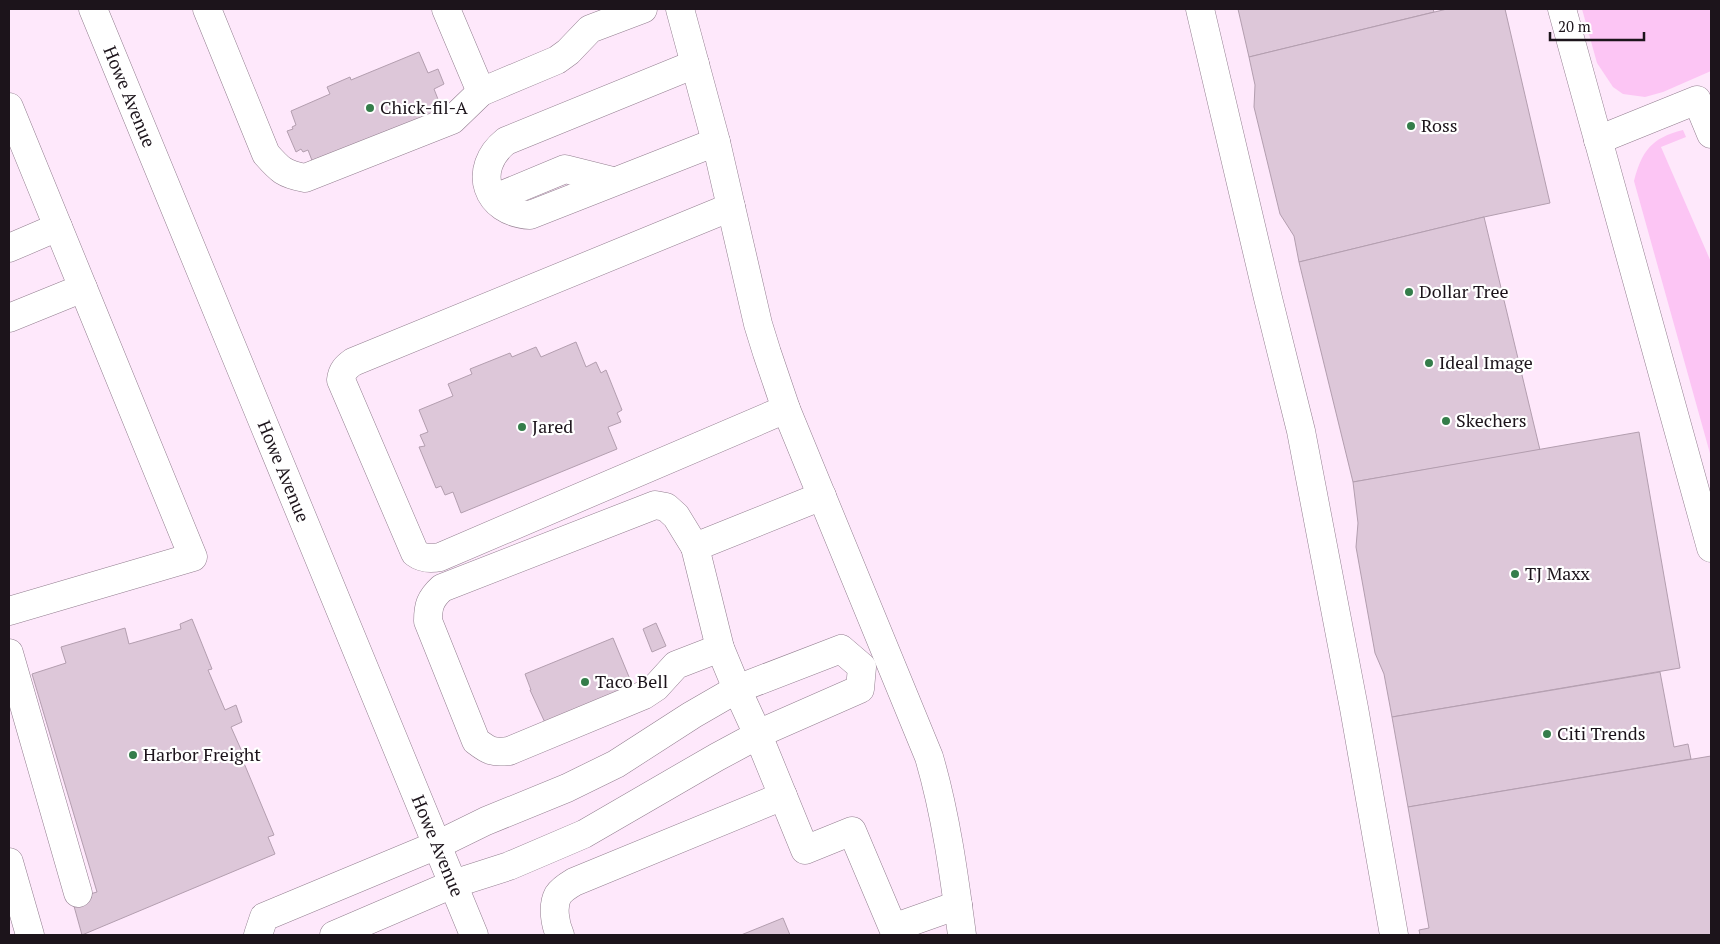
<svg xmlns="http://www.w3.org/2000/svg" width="1720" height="944" font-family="'PT Serif',serif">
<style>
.green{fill:#fcc5f4}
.building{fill:#ddc7d9;stroke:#b39eaf}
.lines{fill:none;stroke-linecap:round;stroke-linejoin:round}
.minor-casing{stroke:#927e8f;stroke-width:29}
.minor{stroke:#fff;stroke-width:28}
.poi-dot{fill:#347d4a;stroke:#fff;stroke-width:2}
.labels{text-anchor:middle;stroke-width:4.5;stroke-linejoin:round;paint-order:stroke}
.street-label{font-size:18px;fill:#1c141b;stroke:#fff}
.poi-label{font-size:18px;fill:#1c141b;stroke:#fff;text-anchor:start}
</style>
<rect width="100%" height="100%" fill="#fee8fb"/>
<!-- green -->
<g class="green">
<path d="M1582,9H1711V71L1663,92L1645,97L1623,94L1613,87L1597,63Z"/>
<path d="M1683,130L1686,137L1661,147L1711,262V457L1634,181C1642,151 1651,138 1683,130Z"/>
</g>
<!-- building -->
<g class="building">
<path d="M1238,9H1433L1434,12L1249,57Z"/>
<path d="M1447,9H1505L1550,203L1484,217L1299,262L1294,236L1280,214L1254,107L1255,85L1249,57Z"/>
<path d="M419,52L428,73L438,69L444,84L434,89L443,112L313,163L308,150L303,152L301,149L296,152L287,131L293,129L292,127L296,125L291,111L330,94L327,87L350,77L351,80Z"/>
<path d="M1484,217L1540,450L1353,482L1299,262Z"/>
<path d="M576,342L586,367L596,362L601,373L606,370L622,410L617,413L621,422L608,427L617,449L461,513L453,492L445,495L441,486L436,488L419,447L425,446L420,435L428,432L419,410L453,396L448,384L472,374L470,369L510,353L512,357L536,347L541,357Z"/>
<path d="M1639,432L1680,668L1392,717L1384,674L1375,653L1356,547L1358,523L1353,482Z"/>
<path d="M192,619L212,669L208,670L225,710L236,705L242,722L231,727L243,754L241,756L274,835L268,837L275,854L82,935L72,899L97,892L32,674L66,663L61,647L125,628L129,644L181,629L180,624Z"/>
<path d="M656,623L666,646L652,652L643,629Z"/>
<path d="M613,638L634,689L547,727L530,690H531L525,674Z"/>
<path d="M1660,672L1674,747L1688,744L1691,759L1408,807L1392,717Z"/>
<path d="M1711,756V935H1420L1419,930L1429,928L1408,807Z"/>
<path d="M783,918L790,935H741Z"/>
</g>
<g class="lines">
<defs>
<g id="minor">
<path id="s1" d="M93,9L474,935"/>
<path d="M207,9L266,154C280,170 284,174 305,178L452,120L481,92"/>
<path d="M446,9L481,92L557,60L568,52L590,29L643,9"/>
<path d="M680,9L716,142L758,324L767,353L786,409L929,757C946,815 954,875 962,935"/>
<path d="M1200,9L1268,298L1301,431L1354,708L1394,935"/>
<path d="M1562,9L1711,548"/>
<path d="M695,64L506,141C471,169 486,213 530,215L716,142"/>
<path d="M9,107L83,288L9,318"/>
<path d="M1598,140L1697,100L1711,134"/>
<path d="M495,198L565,169L613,181"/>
<path d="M731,207L353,362C346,367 342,371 341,380L415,553C423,559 431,559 440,557L786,409"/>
<path d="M9,248L58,227"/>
<path d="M822,496L695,547L720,648L737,689L758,735L805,850L852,831L893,928L958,905"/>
<path d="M695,547L676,516L666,507L655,505L442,588C430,599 428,606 428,621L476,741C489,751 493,753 509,751L644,695L656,687L676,665L720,648"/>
<path d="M9,611L193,557L83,288"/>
<path d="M9,653L78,893"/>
<path d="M9,862L30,935"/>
<path d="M258,935L264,917L437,845L486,821L567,788L616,764L692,715L737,689L841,649L862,667L860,689L769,729L717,757L584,834L509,866L453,884L334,935"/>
<path d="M560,935C555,924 552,906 558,895C562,889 569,885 574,882L783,796"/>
</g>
</defs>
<!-- minor casing -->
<use href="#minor" class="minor-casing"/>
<!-- minor -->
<use href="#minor" class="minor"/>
</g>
<!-- markers -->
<g class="poi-dot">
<circle cx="370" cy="108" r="5"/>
<circle cx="1411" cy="126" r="5"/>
<circle cx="1409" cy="292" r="5"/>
<circle cx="1429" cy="363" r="5"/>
<circle cx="1446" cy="421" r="5"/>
<circle cx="522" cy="427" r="5"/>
<circle cx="1515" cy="574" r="5"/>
<circle cx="585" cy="682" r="5"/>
<circle cx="1547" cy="734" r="5"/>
<circle cx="133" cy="755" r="5"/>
</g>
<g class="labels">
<!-- street labels -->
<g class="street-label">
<text dy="6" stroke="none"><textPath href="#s1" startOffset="95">Howe Avenue</textPath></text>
<text dy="6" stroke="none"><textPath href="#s1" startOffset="500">Howe Avenue</textPath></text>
<text dy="6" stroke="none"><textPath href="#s1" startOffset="905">Howe Avenue</textPath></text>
</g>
<!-- poi labels -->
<g class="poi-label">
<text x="380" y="114">Chick-fil-A</text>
<text x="1421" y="132">Ross</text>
<text x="1419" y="298">Dollar Tree</text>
<text x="1439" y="369">Ideal Image</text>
<text x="1456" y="427">Skechers</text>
<text x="532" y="433">Jared</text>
<text x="1525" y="580">TJ Maxx</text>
<text x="595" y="688">Taco Bell</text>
<text x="1557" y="740">Citi Trends</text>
<text x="143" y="761">Harbor Freight</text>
</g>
</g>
<!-- border -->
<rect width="1720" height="944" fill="none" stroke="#1c141b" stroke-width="20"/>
<!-- scale -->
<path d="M1550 32v8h94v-8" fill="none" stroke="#1c141b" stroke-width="2.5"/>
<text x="1558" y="32" font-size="15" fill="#1c141b" stroke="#ffffff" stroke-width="4" paint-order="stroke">20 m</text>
</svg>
